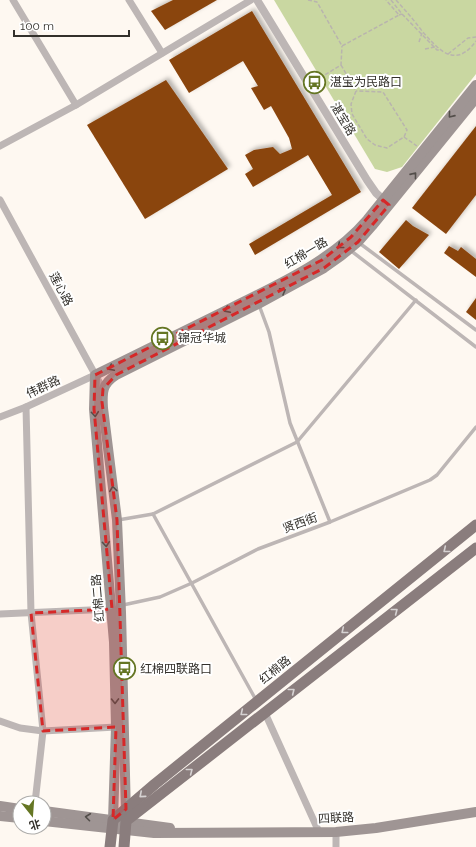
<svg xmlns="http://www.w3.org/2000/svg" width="476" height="847" font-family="Raleway,'Noto Sans SC',sans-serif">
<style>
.green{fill:#c9d7a1}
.building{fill:#8a450e;filter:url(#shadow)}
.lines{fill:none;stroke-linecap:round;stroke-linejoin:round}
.path{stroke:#b9b4ae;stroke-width:1.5;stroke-dasharray:4 2;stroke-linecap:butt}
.service{stroke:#bdb6b5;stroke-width:3.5}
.minor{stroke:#bdb6b5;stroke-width:7}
.tertiary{stroke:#bdb6b5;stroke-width:8}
.secondary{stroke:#9f9594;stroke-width:10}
.primary{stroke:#8a7d7d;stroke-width:11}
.oneway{stroke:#534e4a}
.oneway2{stroke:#d6d2d2}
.marked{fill:#d62828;fill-opacity:0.2;stroke:#d62828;stroke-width:3;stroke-dasharray:8 5;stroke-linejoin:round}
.labels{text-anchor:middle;stroke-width:4;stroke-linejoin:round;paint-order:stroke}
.poi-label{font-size:12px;fill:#33302b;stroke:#fff;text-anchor:start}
.street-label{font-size:12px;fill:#33302b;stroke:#fff}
</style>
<defs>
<filter id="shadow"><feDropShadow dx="3" dy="-3" stdDeviation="2" flood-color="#0004"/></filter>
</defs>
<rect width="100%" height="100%" fill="#fef8f1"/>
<!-- green -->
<path class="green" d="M274,0H476V74L402,167L387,172L375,169Z"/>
<!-- building -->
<g class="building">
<path d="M173,0H217L165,30L151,11Z"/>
<path d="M252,11L361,192L255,255L249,244L332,195L308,155L253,187L245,174L253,169L245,155L254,150L273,147L280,154L292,149L289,138L271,106L264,110L251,88L258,86L243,61L189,93L169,60Z"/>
<path d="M166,80L228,169L145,219L87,125Z"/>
<path d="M476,126V195L446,234L412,208Z"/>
<path d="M406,220L413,226L429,235L399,269L379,252Z"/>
<path d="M449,246L458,251L461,247L476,259V277L444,253Z"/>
<path d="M476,298V320L466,312Z"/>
</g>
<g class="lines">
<!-- path -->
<g class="path">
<path d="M308,0L317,2L342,46L399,15L386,0"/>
<path d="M391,0L402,14L399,15"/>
<path d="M396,0C405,10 414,20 422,31C438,49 455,70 476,41"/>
<path d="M402,14L437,50H439"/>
<path d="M419,42L422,33"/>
<path d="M425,49L435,47"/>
<path d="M448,54L468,38L476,37"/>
<path d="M341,65L356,91L351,104L352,114L367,139L375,145L387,148L404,137L407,130L383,92L356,91"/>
<path d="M315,81L341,65L342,46"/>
<path d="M404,137L417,146"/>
</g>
<!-- service -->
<g class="service">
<path d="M358,242L476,330"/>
<path d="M350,250L476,347"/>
<path d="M259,305L269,332L290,423L330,522"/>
<path d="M153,514L256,700"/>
<path d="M118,520L153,514L297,442L416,300"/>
<path d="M123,605L160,597L192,583L258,549L330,522L430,480L437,475L476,427"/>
</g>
<!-- minor -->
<g class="minor">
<path d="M13,0L76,105"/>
<path d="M129,0L162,53"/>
<path d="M0,146L76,105L251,0"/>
<path d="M0,200L103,389"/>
<path d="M26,407L31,613L43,731L35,803"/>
<path d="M0,417L26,407L95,375"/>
<path d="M0,614L112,609"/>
<path d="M265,713L319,832"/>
<path d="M0,721L20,728L43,731L116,727"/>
<path d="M336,832V847"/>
</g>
<!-- tertiary -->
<path class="tertiary" d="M257,0L367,180L376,193L387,203"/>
<!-- secondary -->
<g class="secondary">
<path d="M0,806L20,809"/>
<path d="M44,811L170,828"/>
<path d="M126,815L121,612L117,520L103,408C102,392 102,384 116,375L258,304L324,268L341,256L358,242L372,226L476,98"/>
<path d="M0,816L20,818"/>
<path d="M113,820L116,727L114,642L94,409L95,375C140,353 185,331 229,309C277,285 332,261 367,220L476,85"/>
<path d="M44,821L154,833L336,832L376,828L476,812"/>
</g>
<!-- primary -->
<g class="primary">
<path d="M110,847L113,820L155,784L476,525"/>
<path d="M124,847L126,821L476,548"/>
</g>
</g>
<!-- one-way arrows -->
<defs><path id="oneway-chevron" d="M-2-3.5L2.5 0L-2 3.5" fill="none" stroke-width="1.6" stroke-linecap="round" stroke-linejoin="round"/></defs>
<g class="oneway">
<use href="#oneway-chevron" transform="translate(451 115) rotate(129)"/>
<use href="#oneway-chevron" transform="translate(414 175) rotate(-51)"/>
<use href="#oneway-chevron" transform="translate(340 246) rotate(141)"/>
<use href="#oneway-chevron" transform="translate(283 291) rotate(-29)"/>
<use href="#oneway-chevron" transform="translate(227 310) rotate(154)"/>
<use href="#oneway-chevron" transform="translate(111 368) rotate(154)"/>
<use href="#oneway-chevron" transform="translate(95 414) rotate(85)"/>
<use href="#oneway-chevron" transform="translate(113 489) rotate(-97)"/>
<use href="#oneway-chevron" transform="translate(106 544) rotate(85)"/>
<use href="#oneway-chevron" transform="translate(115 701) rotate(89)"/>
<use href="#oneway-chevron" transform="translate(88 817) rotate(-173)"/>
</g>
<g class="oneway2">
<use href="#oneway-chevron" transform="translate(446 550) rotate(141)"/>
<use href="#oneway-chevron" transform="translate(395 611) rotate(-38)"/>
<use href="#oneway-chevron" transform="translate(344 631) rotate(141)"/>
<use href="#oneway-chevron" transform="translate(292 691) rotate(-38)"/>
<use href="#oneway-chevron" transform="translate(243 713) rotate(141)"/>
<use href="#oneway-chevron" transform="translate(190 771) rotate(-38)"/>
<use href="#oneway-chevron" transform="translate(142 795) rotate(139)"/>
</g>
<!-- marked area -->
<path class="marked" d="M383,200L389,205L358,242L324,268L116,375L103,389L102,402L117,520L126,809L113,820L116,727L43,731L31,613L112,609L94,409L95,375L322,260L351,237Z"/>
<!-- icons -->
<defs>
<symbol id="bus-ring" viewBox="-11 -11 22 22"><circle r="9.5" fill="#fff" stroke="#657624" stroke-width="1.5"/><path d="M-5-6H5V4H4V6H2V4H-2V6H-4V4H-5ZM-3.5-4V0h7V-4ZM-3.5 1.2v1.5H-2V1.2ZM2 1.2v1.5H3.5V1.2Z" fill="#657624"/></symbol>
</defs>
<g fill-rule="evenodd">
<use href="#bus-ring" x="302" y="70" width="25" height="25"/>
<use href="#bus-ring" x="150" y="326" width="25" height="25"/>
<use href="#bus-ring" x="112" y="656" width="25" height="25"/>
</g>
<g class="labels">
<!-- poi labels -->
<g class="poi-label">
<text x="330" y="86">湛宝为民路口</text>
<text x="178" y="342">锦冠华城</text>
<text x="140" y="673">红棉四联路口</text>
</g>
<!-- street labels -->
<g class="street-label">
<text transform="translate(343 119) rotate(59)" y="4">湛宝路</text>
<text transform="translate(306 253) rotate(-31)" y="4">红棉一路</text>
<text transform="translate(61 289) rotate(62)" y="4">莲心路</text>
<text transform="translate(43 387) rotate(-25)" y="4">伟群路</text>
<text transform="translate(300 523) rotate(-20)" y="4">贤西街</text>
<text transform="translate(98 598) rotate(-95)" y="4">红棉二路</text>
<text transform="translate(275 670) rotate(-39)" y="4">红棉路</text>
<text transform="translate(336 818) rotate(-3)" y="4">四联路</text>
</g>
</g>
<!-- north arrow -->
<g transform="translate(32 815) rotate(163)"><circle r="19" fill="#ffffff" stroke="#adacaa"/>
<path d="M0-3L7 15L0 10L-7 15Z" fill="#657624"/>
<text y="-6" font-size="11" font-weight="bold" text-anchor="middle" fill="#33302b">北</text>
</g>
<!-- scale -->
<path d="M14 30v6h115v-6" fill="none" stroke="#33302b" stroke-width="2"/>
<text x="20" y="30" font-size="12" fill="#33302b" stroke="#ffffff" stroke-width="3" paint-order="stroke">100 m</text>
</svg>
